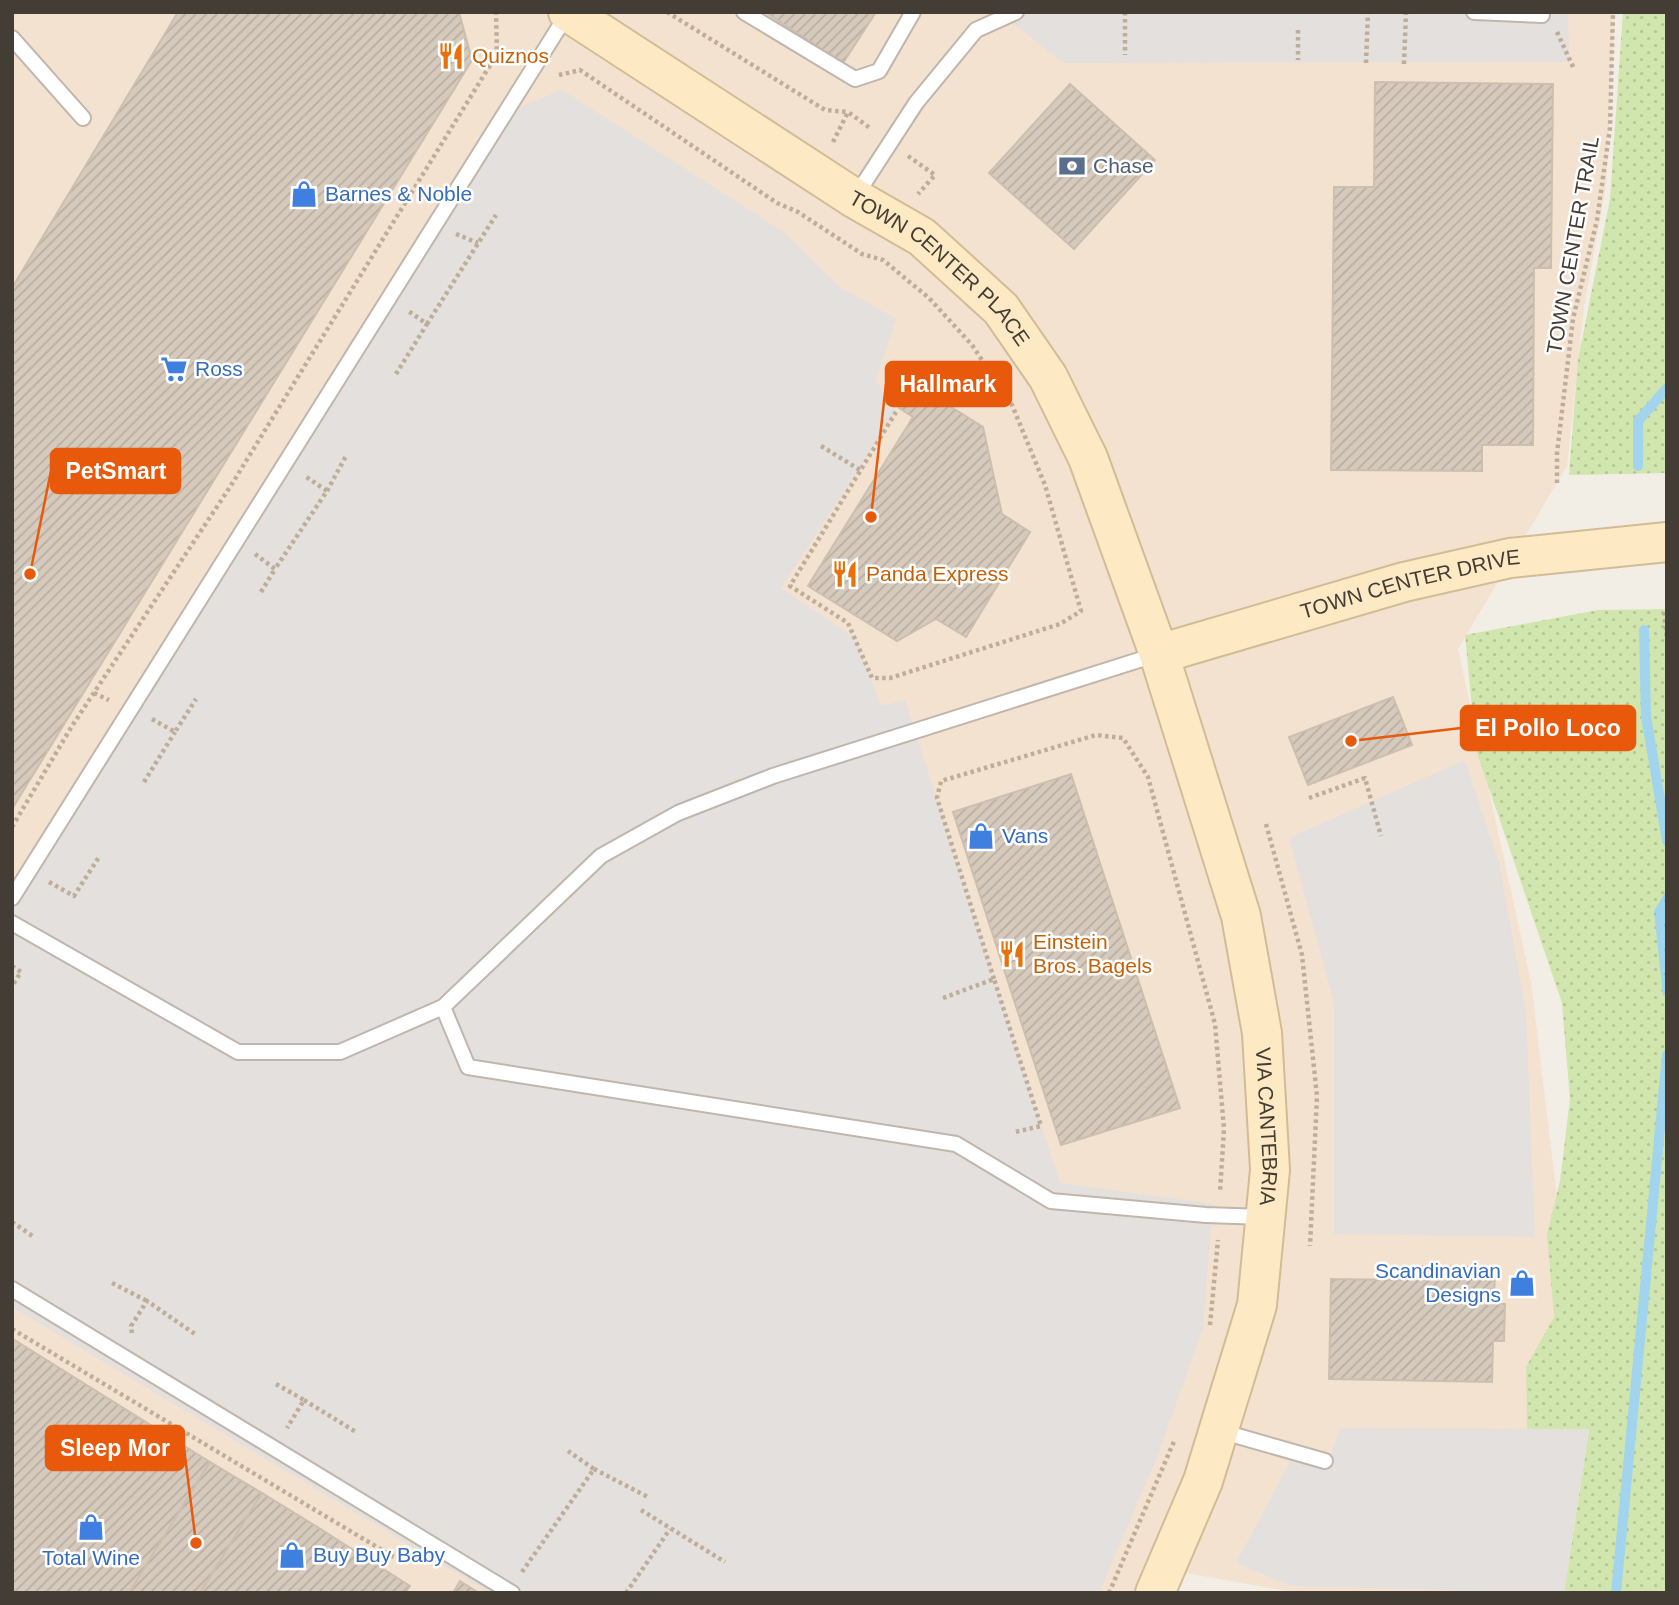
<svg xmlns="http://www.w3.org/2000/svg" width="1679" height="1605" font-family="Arial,sans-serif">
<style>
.commercial{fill:#f4e2d0}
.grass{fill:url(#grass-dots)}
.parking{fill:#e3e0dd}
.water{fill:url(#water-ripples)}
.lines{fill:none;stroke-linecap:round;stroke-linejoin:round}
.stream{stroke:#a2d5ed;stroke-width:10}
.building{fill:url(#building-hatch);stroke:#cdbfae;stroke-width:2}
.lane-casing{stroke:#c0b6ab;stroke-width:18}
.secondary-casing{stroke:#d1bc96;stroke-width:42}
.path{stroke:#beae99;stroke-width:4.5;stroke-dasharray:3.5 3.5;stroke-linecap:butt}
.lane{stroke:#fff;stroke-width:14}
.secondary{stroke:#fdeac4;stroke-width:38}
.labels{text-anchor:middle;stroke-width:5;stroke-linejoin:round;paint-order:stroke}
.food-label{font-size:21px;fill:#c56008;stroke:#fff;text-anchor:start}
.service-label{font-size:21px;fill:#4e5e75;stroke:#fff;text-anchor:start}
.shop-label{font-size:21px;fill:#366cbe;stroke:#fff;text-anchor:start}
.street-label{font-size:21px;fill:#443d35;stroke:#fff}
.leader{fill:none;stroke:#e8590c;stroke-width:2.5}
.callout-dot{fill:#e8590c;stroke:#fff;stroke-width:2.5}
.callout{fill:#e8590c;stroke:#e8590c;stroke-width:2.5}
.callout-label{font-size:23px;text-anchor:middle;font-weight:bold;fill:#fff}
</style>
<defs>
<pattern id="grass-dots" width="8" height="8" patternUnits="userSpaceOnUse" patternTransform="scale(1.75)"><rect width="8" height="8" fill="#d1e5ae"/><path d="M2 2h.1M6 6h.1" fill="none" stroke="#b5c596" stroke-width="1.8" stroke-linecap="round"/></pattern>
<pattern id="water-ripples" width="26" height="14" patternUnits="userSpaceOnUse" patternTransform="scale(1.75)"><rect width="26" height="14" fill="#a2d5ed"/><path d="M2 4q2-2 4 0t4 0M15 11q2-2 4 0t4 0" fill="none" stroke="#86aec1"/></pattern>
<pattern id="building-hatch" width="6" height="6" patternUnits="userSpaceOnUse" patternTransform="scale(1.75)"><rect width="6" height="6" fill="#d6cabd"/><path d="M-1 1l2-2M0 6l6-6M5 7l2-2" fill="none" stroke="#b9aea3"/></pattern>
</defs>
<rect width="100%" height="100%" fill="#f2ede5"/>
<!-- commercial -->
<path class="commercial" d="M12,12H1615L1606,186L1584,307L1567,466L1458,649L1531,982L1562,1238L1541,1423L1573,1593L1287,1591L1147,1566L1133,1593H12Z"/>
<!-- grass -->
<g class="grass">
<path d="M1623,12H1667V473L1569,475L1578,360L1610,199Z"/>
<path d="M1667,609V1593H1564L1589,1430L1527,1429L1526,1367L1554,1317L1547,1234L1560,1181L1570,1099L1562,1003L1476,750L1465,635L1598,610Z"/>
</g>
<!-- parking -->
<g class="parking">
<path d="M999,12H1568L1569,62L1063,63Z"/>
<path d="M562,90L785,233L841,288L896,319L876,380L896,412L781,588L855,638L881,706L905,700L1060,1183L1213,1204L1203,1328L1158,1455L1099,1593H490L12,1307V895L504,114Z"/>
<path d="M1465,760L1499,862L1526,1011L1535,1237L1334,1234V1003L1289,838Z"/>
<path d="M1340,1428L1589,1429L1564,1593L1292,1586L1236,1563L1295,1453L1329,1461Z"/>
</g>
<!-- water -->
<path class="water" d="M1667,889V994L1663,996L1654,911Z"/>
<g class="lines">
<!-- stream -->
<g class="stream">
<path d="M1638,466V421L1667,388"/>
<path d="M1644,630L1646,716L1667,841"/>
<path d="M1616,1593L1667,1055"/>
</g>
</g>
<!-- building -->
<g class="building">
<path d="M178,12H459L472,60L12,809V288Z"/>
<path d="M765,12H876L843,63Z"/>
<path d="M1375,82L1553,84L1551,268H1534L1533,445H1482V471L1331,470L1334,187H1374Z"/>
<path d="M1070,84L1155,160L1074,249L989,173Z"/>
<path d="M914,384L983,427L1002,514L1030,532L966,637L936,619L897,641L808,586L913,417L899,408Z"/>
<path d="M1393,697L1412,745L1308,785L1289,737Z"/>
<path d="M1071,774L1180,1108L1061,1145L953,812Z"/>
<path d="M1404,1266L1495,1267L1494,1304H1505L1504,1341H1493L1492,1382L1329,1379L1331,1279L1404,1280Z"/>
<path d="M13,1339L210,1462L129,1593H12Z"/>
<path d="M210,1462L262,1493L200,1593H129Z"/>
<path d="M262,1493L311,1523L410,1586L405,1593H200Z"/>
<path d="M460,1581L479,1593H453Z"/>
</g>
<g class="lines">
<defs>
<g id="lane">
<path d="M744,12L855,79L879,71L913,12"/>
<path d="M1474,12L1542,15"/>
<path d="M12,38L83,118"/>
<path d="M855,197L916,103L976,30L1016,12"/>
<path d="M12,898L568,13"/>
<path d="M12,923L238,1052H340L443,1007L601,856L678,813L773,776L1158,654"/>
<path d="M443,1007L468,1067L956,1144L1051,1201L1206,1215L1264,1217"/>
<path d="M12,1289L512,1593"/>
<path d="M1220,1431L1325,1461"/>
</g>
<g id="secondary">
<path id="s1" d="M568,12L854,198L922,237L1001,309L1048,377L1088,458L1159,654L1241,916L1262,1033L1270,1170L1257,1305L1203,1481L1155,1593"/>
<path id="s2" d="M1159,654L1404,582L1510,558L1667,542"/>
</g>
</defs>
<!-- lane casing -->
<use href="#lane" class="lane-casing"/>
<!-- secondary casing -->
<use href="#secondary" class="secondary-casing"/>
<!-- path -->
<g class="path">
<path d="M667,12L825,110L848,112"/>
<path d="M1125,12V55"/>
<path d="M1298,30V60"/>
<path d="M1557,32L1574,69"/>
<path d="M1366,63L1368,12"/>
<path d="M1404,64L1406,12"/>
<path d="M559,75L580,70L777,203L798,212L862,254L883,260L929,298L972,345L1012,405L1045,485L1081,611L1060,624L890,678H872L848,623L790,586L896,412"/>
<path d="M833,142L848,112L870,128"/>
<path d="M908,156L935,175L918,194"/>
<path d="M456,234L478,243"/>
<path d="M427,324L496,215"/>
<path d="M396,374L427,324L407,310"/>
<path d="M821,446L860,470"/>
<path d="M1557,483V453L1573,319L1597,220L1610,128L1613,12"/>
<path d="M327,491L346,456"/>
<path d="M255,554L275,569L327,491L305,476"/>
<path d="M261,592L275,569"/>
<path d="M1664,612L1667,639"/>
<path d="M94,693L109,700"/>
<path d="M152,719L175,732L196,699"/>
<path d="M144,782L175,732"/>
<path d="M1309,798L1365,778L1381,836"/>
<path d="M1266,824L1302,955L1317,1096L1310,1246"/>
<path d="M12,827L72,726L230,487L497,54L496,12"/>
<path d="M49,882L74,896L99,857"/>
<path d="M12,966L21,972L12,986"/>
<path d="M994,979L937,798L941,781L1096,735L1123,738L1148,777L1215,1024L1224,1129L1220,1192"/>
<path d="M943,998L994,979L1041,1126L1015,1132"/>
<path d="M12,1222L34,1237"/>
<path d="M112,1283L147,1301"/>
<path d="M1210,1325L1218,1240"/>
<path d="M12,1329L392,1556L407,1560"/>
<path d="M132,1333L131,1326L147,1301L195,1334"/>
<path d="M276,1384L304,1400L287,1428"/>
<path d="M304,1400L356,1432"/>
<path d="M594,1469L648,1497"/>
<path d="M641,1510L725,1562"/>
<path d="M522,1572L594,1469L568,1451"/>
<path d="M626,1593L670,1529"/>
<path d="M1109,1593L1175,1439"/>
</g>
<!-- lane -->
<use href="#lane" class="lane"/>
<!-- secondary -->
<use href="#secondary" class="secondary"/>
</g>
<!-- icons -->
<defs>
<symbol id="restaurant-bare" viewBox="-9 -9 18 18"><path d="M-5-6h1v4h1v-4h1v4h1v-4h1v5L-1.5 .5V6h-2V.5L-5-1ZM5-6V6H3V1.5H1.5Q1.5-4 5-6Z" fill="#e8710a" stroke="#fff" stroke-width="2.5" paint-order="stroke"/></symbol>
<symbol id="bank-bare" viewBox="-9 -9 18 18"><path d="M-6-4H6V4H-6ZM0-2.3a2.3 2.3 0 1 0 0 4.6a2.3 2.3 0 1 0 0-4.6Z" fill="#5c6f8a" stroke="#fff" stroke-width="2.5" paint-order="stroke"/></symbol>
<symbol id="shop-bare" viewBox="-9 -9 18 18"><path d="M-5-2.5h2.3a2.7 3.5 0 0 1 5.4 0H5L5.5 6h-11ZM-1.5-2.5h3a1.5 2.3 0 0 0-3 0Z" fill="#3f7fe0" stroke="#fff" stroke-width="2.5" paint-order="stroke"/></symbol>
<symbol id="supermarket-bare" viewBox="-9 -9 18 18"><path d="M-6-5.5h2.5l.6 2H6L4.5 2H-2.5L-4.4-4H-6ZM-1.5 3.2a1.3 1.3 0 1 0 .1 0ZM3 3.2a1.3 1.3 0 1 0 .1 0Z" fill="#3f7fe0" stroke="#fff" stroke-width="2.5" paint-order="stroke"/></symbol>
</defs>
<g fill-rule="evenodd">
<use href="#restaurant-bare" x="432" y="37" width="38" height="38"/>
<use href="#bank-bare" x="1053" y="147" width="38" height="38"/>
<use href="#shop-bare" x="285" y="175" width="38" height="38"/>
<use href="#supermarket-bare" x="155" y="350" width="38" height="38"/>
<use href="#restaurant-bare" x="826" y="555" width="38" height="38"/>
<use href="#shop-bare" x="962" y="817" width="38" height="38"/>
<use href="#restaurant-bare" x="993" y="935" width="38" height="38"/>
<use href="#shop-bare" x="1503" y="1264" width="38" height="38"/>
<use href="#shop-bare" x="72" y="1508" width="38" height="38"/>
<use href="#shop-bare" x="273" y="1536" width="38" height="38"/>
</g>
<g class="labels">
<!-- food labels -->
<g class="food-label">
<text x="472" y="63">Quiznos</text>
<text x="866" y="581">Panda Express</text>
<text x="1033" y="949">Einstein<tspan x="1033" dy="24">Bros. Bagels</tspan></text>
</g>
<!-- service labels -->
<g class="service-label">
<text x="1093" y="173">Chase</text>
</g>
<!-- shop labels -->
<g class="shop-label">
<text x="325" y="201">Barnes &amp; Noble</text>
<text x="195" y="376">Ross</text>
<text x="1002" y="843">Vans</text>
<text x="1501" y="1278" text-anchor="end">Scandinavian<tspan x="1501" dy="24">Designs</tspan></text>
<text x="313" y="1562">Buy Buy Baby</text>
<text x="91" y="1565" text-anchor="middle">Total Wine</text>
</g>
<!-- street labels -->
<g class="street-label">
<text transform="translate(1573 245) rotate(-80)" y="7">TOWN CENTER TRAIL</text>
<text dy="7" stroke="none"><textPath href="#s1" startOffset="453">TOWN CENTER PLACE</textPath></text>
<text dy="7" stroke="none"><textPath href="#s2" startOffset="261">TOWN CENTER DRIVE</textPath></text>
<text dy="7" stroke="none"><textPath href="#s1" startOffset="1395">VIA CANTEBRIA</textPath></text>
</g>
</g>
<!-- callouts -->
<path class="leader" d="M871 517L886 384M30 574L51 471M1351 741L1461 728M196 1543L184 1448"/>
<g class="callout-dot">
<circle cx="871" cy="517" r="7"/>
<circle cx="30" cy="574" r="7"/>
<circle cx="1351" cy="741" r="7"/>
<circle cx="196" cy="1543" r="7"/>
</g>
<g class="callout">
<rect x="886" y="362" width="125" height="44" rx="7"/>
<rect x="51" y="449" width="129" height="44" rx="7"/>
<rect x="1461" y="706" width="174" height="44" rx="7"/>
<rect x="46" y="1426" width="138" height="44" rx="7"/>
</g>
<g class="callout-label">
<text x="948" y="392">Hallmark</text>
<text x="116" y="479">PetSmart</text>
<text x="1548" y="736">El Pollo Loco</text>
<text x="115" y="1456">Sleep Mor</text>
</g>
<!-- border -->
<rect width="1679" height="1605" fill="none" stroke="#443d35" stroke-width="28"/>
</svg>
